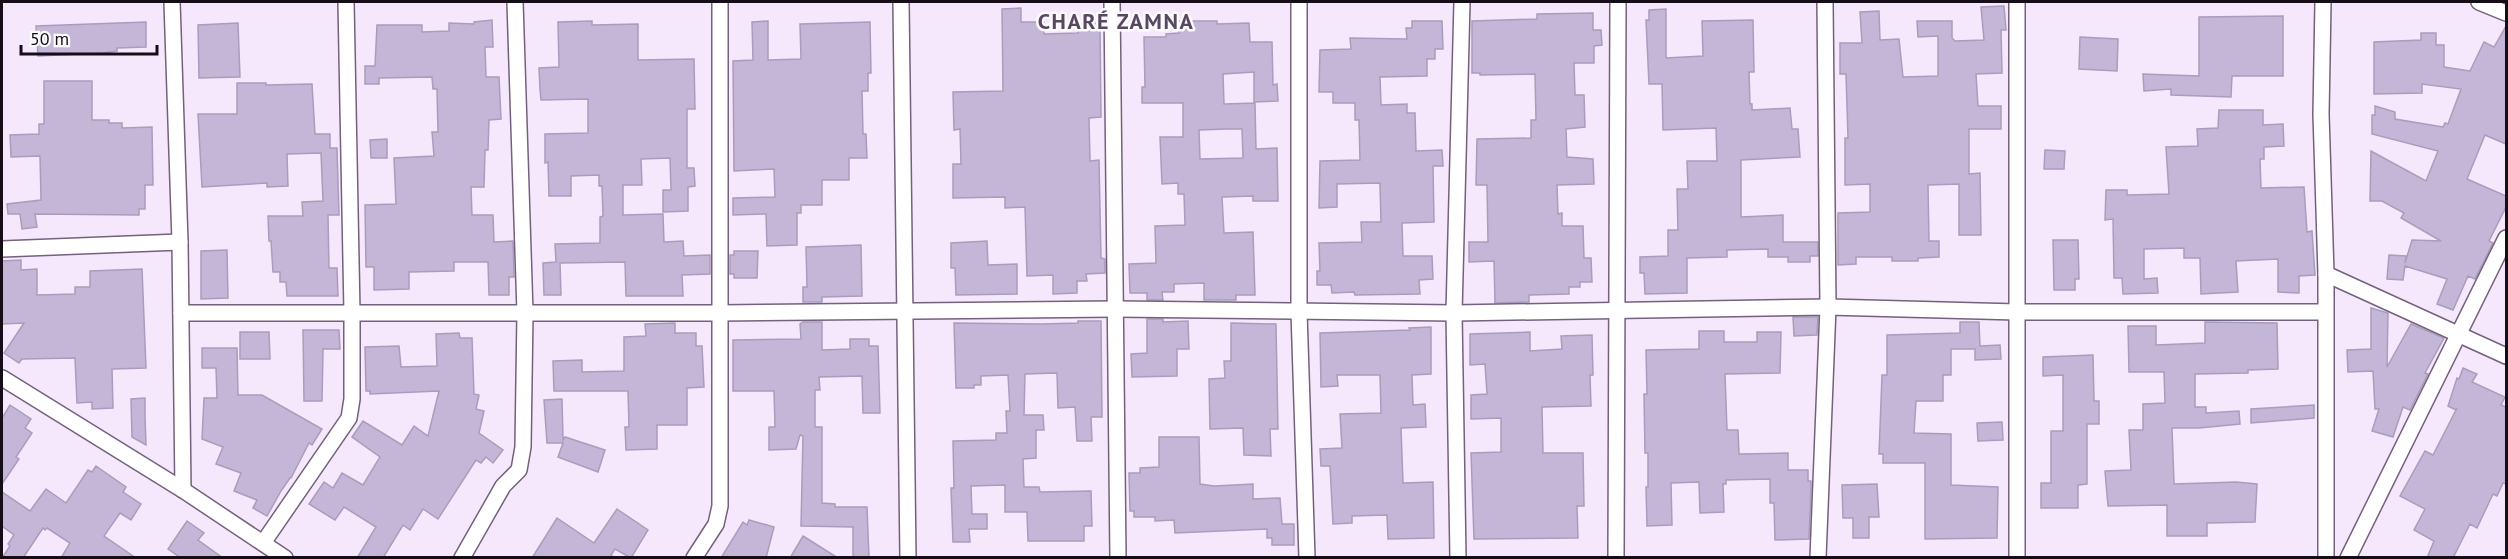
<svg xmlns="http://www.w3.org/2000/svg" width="2508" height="559" font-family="'PT Sans',sans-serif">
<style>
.building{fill:#c4b6d7;stroke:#aa9cbc;stroke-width:1.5;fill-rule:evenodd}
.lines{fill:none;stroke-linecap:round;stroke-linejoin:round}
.minor-casing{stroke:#74617d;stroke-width:18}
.minor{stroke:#fff;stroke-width:15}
.labels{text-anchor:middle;stroke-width:5;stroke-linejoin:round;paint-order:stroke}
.district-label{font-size:22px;font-weight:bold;letter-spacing:1.5px;fill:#594762;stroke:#fbfbfb}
</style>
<rect width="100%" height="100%" fill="#f5e8fc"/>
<!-- building -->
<g class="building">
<path d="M2004,6L2006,30H2001L2002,73L1976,74L1978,106H2001V129H1969V174L1980,173L1981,235H1959V184L1928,185L1929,241H1939V257L1918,258V261H1892V257H1856V264L1838,265V213L1870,212V184L1845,185V138H1848L1846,74H1840V43H1862L1860,12L1879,11L1880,40L1899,39L1903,77L1938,76V36L1918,37L1917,21H1952V38L1955,41L1984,40L1981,7Z"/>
<path d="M1021,8V22H1044V34L1078,33V24L1100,23L1101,117L1089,118L1090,161L1099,160L1101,258L1105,259V273L1086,274L1087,281H1077V293L1053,294V275L1027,276L1025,207L1005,208V197L953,198V164H961L960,129L954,130L953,92L1003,91L1002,9Z"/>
<path d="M1666,9V58L1703,56L1702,21L1753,20L1754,72H1749L1750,104H1752V110L1790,108L1792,129H1798L1800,157L1741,160V217L1783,215V242H1818V256H1810V262H1788V257H1768V249L1727,250V257L1687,258V293L1645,294L1644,273H1640V257L1668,256V230H1678L1677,189H1688L1687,161H1717L1716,128L1663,130L1662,84H1649L1646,20H1649V10Z"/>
<path d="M1593,13V30H1601L1602,45L1594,46V63H1574L1575,95H1584L1585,127L1566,129L1567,157L1593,159L1594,184L1557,185L1558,214L1562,213V226H1583L1584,258H1591L1592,282H1580V287H1569V294L1529,295V302L1495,303L1494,261L1469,262V242H1488L1487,185H1476L1477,139L1531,138V120H1536L1535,74L1480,75V73H1472V21L1537,19V14Z"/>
<path d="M2283,16V76H2232L2231,97L2171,95V89L2144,91L2143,74L2199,76V17Z"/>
<path d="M492,20L493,47H485L486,77H499L501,119L489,120L488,150H485L484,187H471L472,215H493L494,242L513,241L514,277H509V295H489L488,262H454V271L409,272V289L374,290V267H366L365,205L396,204L394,158L434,156L432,132H438L437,89H433L432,77L379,78V84H365V66H375L377,25H422V32L449,31V23L474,24V22Z"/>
<path d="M592,21V25L638,24V60L694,59L695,109H687V168H694L695,186L688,187V211L663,212V190H671L670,158L641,159L642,185H623V215L663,214L664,242L683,241L684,256L710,255V274L682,275L683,296H626L625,262L560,263L561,295H544L543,263L556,262L555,244L600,243V217L603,216L602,186H599V175L571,176V196H549L548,162L545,163V134L588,133V99L541,100L540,89L539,68L559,67L558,22Z"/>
<path d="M768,21V60L801,59L800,24L870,22L871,73H868V91H862L863,134H866L867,158H849V180H822V205H801V213H797V245L767,246L766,214L733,215V198L775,197L774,169L734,171L733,61L753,60L752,22Z"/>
<path d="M1179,21H1217V24L1249,23L1250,42H1272L1273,85L1277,84L1278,101L1254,102V72L1223,74L1224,104L1255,103L1256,149L1277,148L1278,201H1253V196L1222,197L1224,233L1253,232L1255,295H1236V300H1204V283L1174,284V292H1162L1163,300H1147V293H1130L1129,264L1156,263L1155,226L1185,225L1184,194H1178V183L1162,184L1160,137H1183V103H1142V87H1145L1144,37H1166V34L1179,33ZM1227,129H1242L1243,158L1200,159L1199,130Z"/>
<path d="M1412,21H1442L1443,49H1435V59H1427V76L1380,77L1381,105L1407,104V113H1415L1416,151L1442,150L1443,166H1433L1434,222L1402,223L1403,256H1432L1433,279L1419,280L1420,294L1355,295L1354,292L1332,293L1331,285H1317V271H1320L1319,243L1362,242L1361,222H1381L1380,185V183L1337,184V207L1319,208L1320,161L1360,160L1359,120H1355V103H1333V92H1319L1320,50L1351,49L1350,38L1407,39L1406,28H1412Z"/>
<path d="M146,22V47L117,48V51L103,53L38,56L36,26Z"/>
<path d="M238,23L240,77L199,78L198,25Z"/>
<path d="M2506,26V144L2485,135L2467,179L2506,196V207L2489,241L2493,243L2475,279L2468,276L2453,310L2437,304L2447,279L2405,266L2403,280L2387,279L2389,255L2406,256L2405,263L2412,240L2441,241L2401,218L2404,213L2382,201H2370L2371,151L2426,181L2438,151L2372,134V115H2375V106L2395,112V119L2443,127L2445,123L2448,124L2461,89L2422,84V93L2374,94V42L2421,40V33H2436V45H2444V67L2470,71L2484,42L2494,47Z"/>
<path d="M2080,37L2118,39L2117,71L2079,69Z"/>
<path d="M44,81H92V120H109V123H122V128L152,127L153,185H145V209H139V215L35,214L37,227L22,229L20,214H8L7,204L41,200L40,156L11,157L10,135L39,134V124H44Z"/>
<path d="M237,83H266V85L312,84L315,134H330V148H337L339,215H328L329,268H337L338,296H287L286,282H280V272H273L271,241H269L268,216H303L302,202L323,201L321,153L287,154L288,186L267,187V183L202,187L198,114H237Z"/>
<path d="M2219,110H2263V125L2283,124L2284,146L2264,147V159H2260L2261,188L2304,187L2307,232L2312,231L2315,275L2299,276V293L2278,292V259L2236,261L2238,292L2201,294L2200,258H2184V248L2144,249V279L2157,278L2158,293L2123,294L2122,278H2114L2113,219L2105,220L2106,190H2127V195L2169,194L2166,147L2198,146L2197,129L2218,128Z"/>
<path d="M387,139V158H371L370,140Z"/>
<path d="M2045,150L2065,151L2064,169H2044Z"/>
<path d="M2053,240H2078L2079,279H2075V290H2054Z"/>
<path d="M987,241L988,265L1017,264V294L956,295L955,268H951V243Z"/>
<path d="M861,245L862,296L822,297V302H803V287H807L806,247Z"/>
<path d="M227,250L228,298L201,299V251Z"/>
<path d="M734,251H758L757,278H734V274H730V255H734Z"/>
<path d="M21,260V270L37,269V295L75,294V287H90V271L142,269L146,368L112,369L113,408L92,409V402L77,403L75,358L22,359L19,363L4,353L24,323L2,324V261Z"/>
<path d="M2371,308L2388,313L2387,367L2411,324L2444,338L2425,373L2428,374L2410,410L2403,407L2393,437L2372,431L2379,409H2375L2373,371L2348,372L2347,350L2371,349Z"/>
<path d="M1793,317H1818L1817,335L1794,336Z"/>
<path d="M1147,319H1163V322L1188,321L1189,349H1177V376L1132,377L1131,354L1147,353Z"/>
<path d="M1078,321H1101L1102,417H1091L1092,441H1077L1075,407L1058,408L1057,373L1025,374L1024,415H1043L1044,430H1036V458L1023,459L1024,487H1039L1040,492L1091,491L1092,526H1084V541H1028L1027,512H1005V485L971,486L972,514H987V529H969L970,542H953L951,488H954L953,441L996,440V433H1007L1006,411H1010L1008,375L981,376V385H974V388H956L954,323L1041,324L1078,323Z"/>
<path d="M803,322H822V350L850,349V339H869V346H878L880,413H863L862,376L819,377L820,390H815V427H822V503L835,504V507H867L869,558H853V527L801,526L803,436L800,435L796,449L769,450V427H775L774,391H733V340L801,339L800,324Z"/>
<path d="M1960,322H1979L1980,346L2000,345L2001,359L1975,360V349H1951V375H1943V401H1916L1914,433L1951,434V485L1998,487L1997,538L1925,539V463H1883V454H1879L1882,375H1887V335L1960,333Z"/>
<path d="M2205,322L2277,323L2278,369L2248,370V373L2195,374V407H2206V413L2239,411L2240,424L2199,428H2172L2174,484L2236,482L2257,484L2255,522L2207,523V536H2167V505L2108,506L2105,471L2131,470L2129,430H2143V404L2165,403L2164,372H2129L2128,326H2156V345L2205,343Z"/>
<path d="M675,323V333H696V346H702L704,387L687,388V425H657V449L626,450L625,427H629L628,391H554L553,361L582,360V372L624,371V337L646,336L645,324Z"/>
<path d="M1231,323L1276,324L1278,429H1270L1271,456L1244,455L1243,428L1210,429L1209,379L1225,378L1224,361H1231Z"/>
<path d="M1431,327V374L1412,375L1413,405L1425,404L1426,427L1401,428L1403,483L1433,482L1434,538L1388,539L1387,515L1352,516V523L1333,524L1330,466H1321L1320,449L1342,448L1340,414L1381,413L1380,375H1337L1338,386L1321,387L1320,333L1410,330L1409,328Z"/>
<path d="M303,330H339L340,349H323L322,401H304Z"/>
<path d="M1699,331H1724V342H1757V332H1781L1780,373L1725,374L1727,430H1738L1739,454L1788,453V470H1808V481H1811V489L1809,539L1775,540L1774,503H1770V479L1726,480V484H1723L1724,512L1700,513L1699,482L1671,483L1672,525L1647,526L1646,487H1648V453H1645L1644,394H1647L1646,350L1699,349Z"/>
<path d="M240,332H269L270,359H240Z"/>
<path d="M1530,332V351L1562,349L1561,336L1592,335L1593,375H1590L1591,406L1542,407L1543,453H1583L1584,506H1577L1578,538L1474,539L1471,453L1501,452V418L1471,419V395L1487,394L1485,364L1470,365V334Z"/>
<path d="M459,333L460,338H472L474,394L479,395L476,409L484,411L479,433L503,450L493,463L486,457L481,463L476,460L438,519L423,509L410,530L403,525L383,558H357L376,527L344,507L335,520L309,504L324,482L333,488L342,473L363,485L380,457L352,437L363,421L402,445L414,426L428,436L439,391L370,394V391H366L365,347L399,346L401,367L437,366L436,334Z"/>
<path d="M202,348H237L238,395H262L322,429L312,445L309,443L291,478H290L281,491L267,516L253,508L257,500L234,491L241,473L216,464L223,447L202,439L204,398H217L216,368H202Z"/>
<path d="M2093,355L2094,401H2099V424H2087V484L2078,485V508H2041V483H2051V431H2063V375L2043,376V357Z"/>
<path d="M2463,368L2477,374L2472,382L2505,397L2501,405L2506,407V484L2503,483L2497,496L2493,494L2477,528L2470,524L2453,558H2427L2434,541L2414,530L2425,509L2400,496L2425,451L2433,455L2457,408L2456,410L2448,406L2457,378L2459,379Z"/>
<path d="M145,398V417L146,445L132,437L131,399Z"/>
<path d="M562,399L563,440L565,437L605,450L598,472L558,457L563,443H547L544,400Z"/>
<path d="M10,405L31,419L25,428L32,433L16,457L19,459L2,484V418Z"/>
<path d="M2314,405V418L2251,423V409Z"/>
<path d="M2002,422L2003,440L1978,441L1977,423Z"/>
<path d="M1159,437H1199L1200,484L1214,486L1253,484V499L1280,498L1282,524H1294V545H1272V538H1267V529L1175,533L1174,520L1155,521V517H1134V511H1130L1129,473H1140V468L1159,467Z"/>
<path d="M96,466L126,487L123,492L141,504L131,520L120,513L104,536L136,558H61L70,543L47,528L45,530L43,528L23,558H2L10,546L8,544L14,535L2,526V492L30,511L46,489L66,503L88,470L92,472Z"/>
<path d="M1877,484L1879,517H1869V538H1853V518H1843L1842,485Z"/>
<path d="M617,509L648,530L631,558L615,549L611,555L615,558H532L557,518L594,543Z"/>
<path d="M749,520L774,527L766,558H721L743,522L747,525Z"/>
<path d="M187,521L204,533L198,540L223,558H181L168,549Z"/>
<path d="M803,536L838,558H790Z"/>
</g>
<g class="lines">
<defs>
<g id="minor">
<path d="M172,2L180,242L183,490"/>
<path d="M901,2L908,558"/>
<path d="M1112,2L1118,558"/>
<path d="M1299,2V312L1307,558"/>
<path d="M2017,2V558"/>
<path d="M2323,2L2321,114L2326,274V558"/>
<path d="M2479,2L2506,13"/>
<path d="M2,249L180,242"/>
<path d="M2326,274L2506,356"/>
<path d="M181,313H719L1116,309L1454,313L1828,307L2017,312H2325"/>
<path d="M2,378L183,490L285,558"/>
<path d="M263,543L349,418L352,399V313L346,2"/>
<path d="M462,558L503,486L519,470L523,447L525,313L515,2"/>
<path d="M694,558L716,524L720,506V2"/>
<path d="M1458,558L1454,313L1462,2"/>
<path d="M1616,558L1618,2"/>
<path d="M1818,558L1828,307L1825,2"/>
<path d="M2348,558L2506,238"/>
</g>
</defs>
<!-- minor casing -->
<use href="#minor" class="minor-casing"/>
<!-- minor -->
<use href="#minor" class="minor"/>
</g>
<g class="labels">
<!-- district labels -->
<g class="district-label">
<text x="1116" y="29">CHARÉ ZAMNA</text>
</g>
</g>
<!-- border -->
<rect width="2508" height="559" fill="none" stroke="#150d18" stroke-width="6"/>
<!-- scale -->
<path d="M21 45v9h136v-9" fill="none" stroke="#150d18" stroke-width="3"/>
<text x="30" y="45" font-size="18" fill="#150d18" stroke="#fbfbfb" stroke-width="4.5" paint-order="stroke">50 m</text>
</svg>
